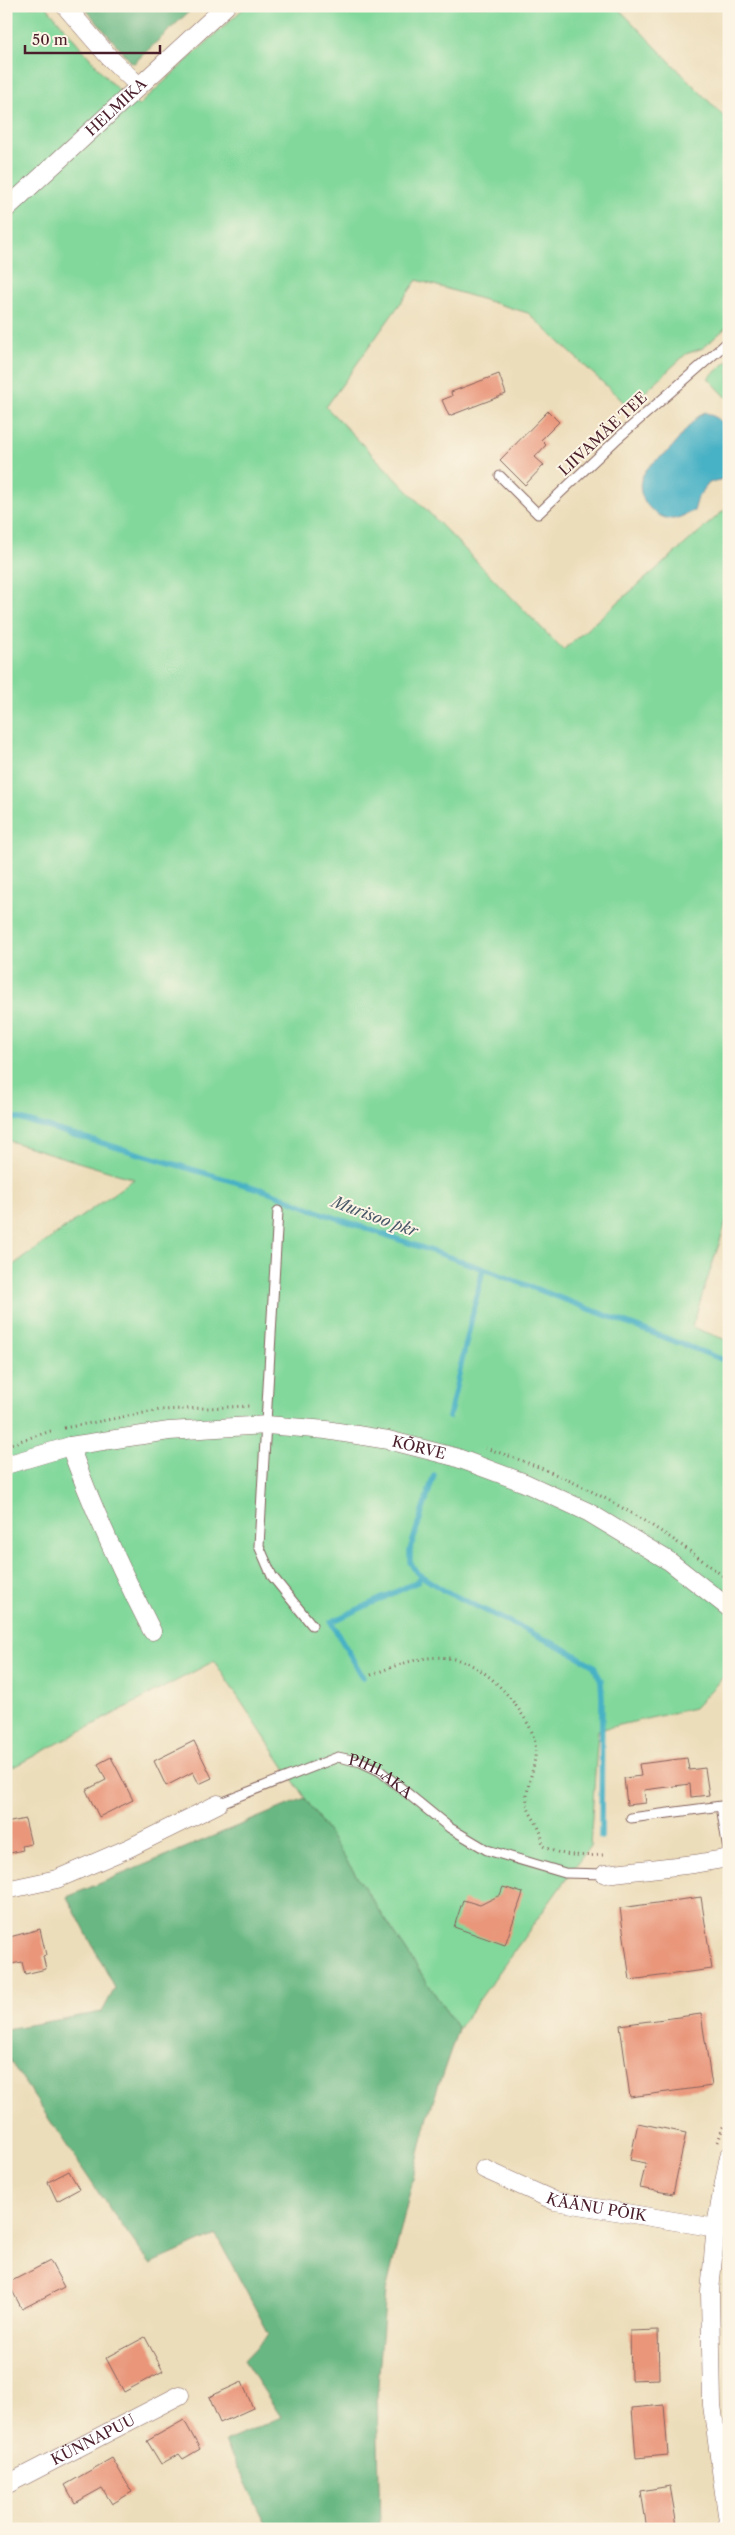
<svg xmlns="http://www.w3.org/2000/svg" width="735" height="2535" font-family="'Libre Caslon Text',serif">
<style>
.green{fill:#82d89b;stroke:#667c63}
.forest{fill:#69b883;stroke:#5a6c57}
.water{fill:#47b1c5;stroke:#486878}
.lines{fill:none;stroke-linecap:round;stroke-linejoin:round}
.stream{stroke:#47b1c5;stroke-width:5.5}
.building{fill:#e9967a}
.service-casing{stroke:#83625d;stroke-width:11}
.minor-casing{stroke:#83625d;stroke-width:19}
.path{stroke:#83625d;stroke-width:3;stroke-dasharray:1 4;stroke-linecap:butt}
.service{stroke:#fff;stroke-width:9}
.minor{stroke:#fff;stroke-width:18}
.labels{text-anchor:middle;stroke-width:4;stroke-linejoin:round;paint-order:stroke}
.street-label{font-size:15px;fill:#4a1f2b;stroke:#fcf5e5}
.water-label{font-size:16px;font-style:italic;fill:#495969;stroke:#fcf5e5}
</style>
<rect width="100%" height="100%" fill="#fcf5e5"/>
<filter id="ink" filterUnits="userSpaceOnUse"><feTurbulence type="fractalNoise" baseFrequency=".02" numOctaves="2"/><feDisplacementMap in="SourceGraphic" scale="10" xChannelSelector="R" yChannelSelector="G"/><feConvolveMatrix kernelMatrix="1 2 1 2 8 2 1 2 1" color-interpolation-filters="sRGB"/></filter>
<filter id="wash" filterUnits="userSpaceOnUse"><feTurbulence type="fractalNoise" baseFrequency=".0096" numOctaves="4" result="noise"/><feDisplacementMap in="SourceGraphic" scale="20" xChannelSelector="R" yChannelSelector="G"/><feGaussianBlur stdDeviation="1.12" result="paint"/><feColorMatrix in="noise" values="0 0 0 0 0 0 0 0 0 0 0 0 0 0 0 0 0 1.4 0 .05"/><feComposite in="paint" operator="in"/></filter>
<g filter="url(#wash)">
<rect width="100%" height="100%" fill="#ecddba"/>
<!-- green -->
<g class="green">
<path d="M6,6H46L111,83L138,106L246,6H616L729,122V325L703,348L686,354L629,407L528,313L417,280L326,407L563,650L729,506V1213L692,1327L729,1341V1671L694,1708L598,1730L590,1846L458,2029L214,1661L13,1767L6,1758V1270L134,1179L6,1140Z"/>
<path d="M729,360V400L708,378Z"/>
</g>
<!-- forest -->
<g class="forest">
<path d="M83,6H195L133,64Z"/>
<path d="M305,1798L458,2029L428,2116L386,2291L377,2397L380,2526L374,2529H269L225,2442L281,2417L244,2360L269,2334L216,2235L150,2264L102,2198L6,2055V2029L102,2012L115,1988L67,1897Z"/>
</g>
<!-- water -->
<path class="water" d="M705,412L717,418L729,428V477L709,483L698,497L694,511C687,513 679,519 672,519C652,518 633,494 643,475C649,463 660,459 668,451C681,439 690,420 705,412Z"/>
<g class="lines">
<!-- stream -->
<g class="stream">
<path d="M6,1115L270,1192L319,1212L481,1268L729,1362"/>
<path d="M449,1417L483,1269"/>
<path d="M434,1475L410,1550V1562L417,1573L443,1590L567,1650L594,1666L601,1681L602,1697L601,1837"/>
<path d="M363,1677L331,1622L417,1582L421,1576"/>
</g>
</g>
<g id="blocks">
<!-- building -->
<g class="building">
<path d="M499,374L506,394L449,416L442,400L452,396L451,392Z"/>
<path d="M548,411L559,422L541,440L546,445L535,457L544,465L525,485L500,460Z"/>
<path d="M194,1741L212,1778L199,1784L193,1772L166,1786L154,1761Z"/>
<path d="M111,1757L133,1800L99,1817L86,1790L106,1780L98,1764Z"/>
<path d="M687,1758L689,1770L705,1768L709,1795L691,1797L690,1784L644,1790L646,1803L627,1805L624,1778L641,1776L639,1764Z"/>
<path d="M25,1819L31,1844L22,1846L23,1850L6,1854V1823Z"/>
<path d="M503,1887L523,1893L505,1945L454,1927L463,1900L480,1905L500,1895Z"/>
<path d="M701,1897L712,1969L630,1980L620,1908Z"/>
<path d="M40,1929L46,1955L43,1956L46,1969L25,1974L22,1962L6,1965V1938Z"/>
<path d="M701,2014L712,2086L630,2097L620,2025Z"/>
<path d="M638,2123L686,2133L673,2194L640,2188L646,2163L630,2160Z"/>
<path d="M69,2171L79,2189L57,2201L48,2182Z"/>
<path d="M50,2261L64,2287L22,2309L8,2283Z"/>
<path d="M658,2330L659,2379L631,2380L630,2331Z"/>
<path d="M145,2337L163,2371L124,2392L106,2358Z"/>
<path d="M242,2382L253,2408L220,2423L209,2397Z"/>
<path d="M664,2405L668,2455L636,2458L632,2408Z"/>
<path d="M184,2420L200,2449L183,2459L179,2454L161,2464L147,2441Z"/>
<path d="M112,2458L132,2492L112,2504L102,2488L75,2503L65,2485Z"/>
<path d="M670,2486L677,2526L647,2529L641,2491Z"/>
</g>
</g>
</g>
<g filter="url(#ink)">
<use href="#blocks" fill-opacity="0" stroke="#83625d" stroke-width="1"/>
<g class="lines">
<defs>
<g id="service">
<path d="M500,476L538,514L618,438L729,341"/>
<path d="M278,1211L259,1546L272,1576L312,1625"/>
<path id="s1" d="M218,1804L338,1757L361,1762L380,1771L450,1828L487,1850L565,1873L605,1874"/>
<path d="M631,1818L721,1806L729,1856"/>
</g>
<g id="minor">
<path d="M65,6L109,57L139,86"/>
<path id="s2" d="M6,209L226,6"/>
<path d="M70,1446C93,1510 121,1570 152,1631"/>
<path id="s3" d="M6,1465L70,1446L169,1431L267,1425L326,1430L388,1440L455,1457L525,1483L588,1512L669,1561L729,1608"/>
<path d="M605,1874L694,1864L729,1858"/>
<path d="M6,1890L57,1879L129,1848L218,1804"/>
<path id="s4" d="M484,2169L555,2201L716,2228"/>
<path id="s5" d="M6,2485L180,2395"/>
<path d="M729,2529L712,2405L710,2292L716,2225L729,2156"/>
</g>
</defs>
<!-- service casing -->
<use href="#service" class="service-casing"/>
<!-- minor casing -->
<use href="#minor" class="minor-casing"/>
<!-- path -->
<g class="path">
<path d="M64,1428L160,1410L251,1406"/>
<path d="M7,1445L51,1431"/>
<path d="M485,1448C575,1476 656,1522 729,1581"/>
<path d="M371,1675C431,1651 466,1645 511,1699C520,1711 533,1728 535,1743C538,1765 525,1785 527,1803C528,1813 537,1822 540,1831C542,1835 542,1841 543,1846C561,1857 584,1856 604,1855"/>
<path d="M718,2142L723,2127L729,2120"/>
</g>
<!-- service -->
<use href="#service" class="service"/>
<!-- minor -->
<use href="#minor" class="minor"/>
</g>
</g>
<g class="labels">
<!-- street labels -->
<g class="street-label">
<text dy="5" stroke="none"><textPath href="#s2" startOffset="150">HELMIKA</textPath></text>
<text transform="translate(603 434) rotate(-43)" y="5">LIIVAMÄE TEE</text>
<text dy="5" stroke="none"><textPath href="#s3" startOffset="419">KÕRVE</textPath></text>
<text dy="5" stroke="none"><textPath href="#s1" startOffset="176">PIHLAKA</textPath></text>
<text dy="5" stroke="none"><textPath href="#s4" startOffset="120">KÄÄNU PÕIK</textPath></text>
<text dy="5" stroke="none"><textPath href="#s5" startOffset="98">KÜNNAPUU</textPath></text>
</g>
<!-- water labels -->
<g class="water-label">
<text transform="translate(375 1216) rotate(20)" y="6">Murisoo pkr</text>
</g>
</g>
<!-- margin -->
<rect width="735" height="2535" fill="none" stroke="#fcf5e5" stroke-width="25"/>
<!-- scale -->
<path d="M25 45v8h135v-8" fill="none" stroke="#4a1f2b" stroke-width="2.5"/>
<text x="32" y="45" font-size="15" fill="#4a1f2b" stroke="#fcf5e5" stroke-width="4" paint-order="stroke">50 m</text>
</svg>
